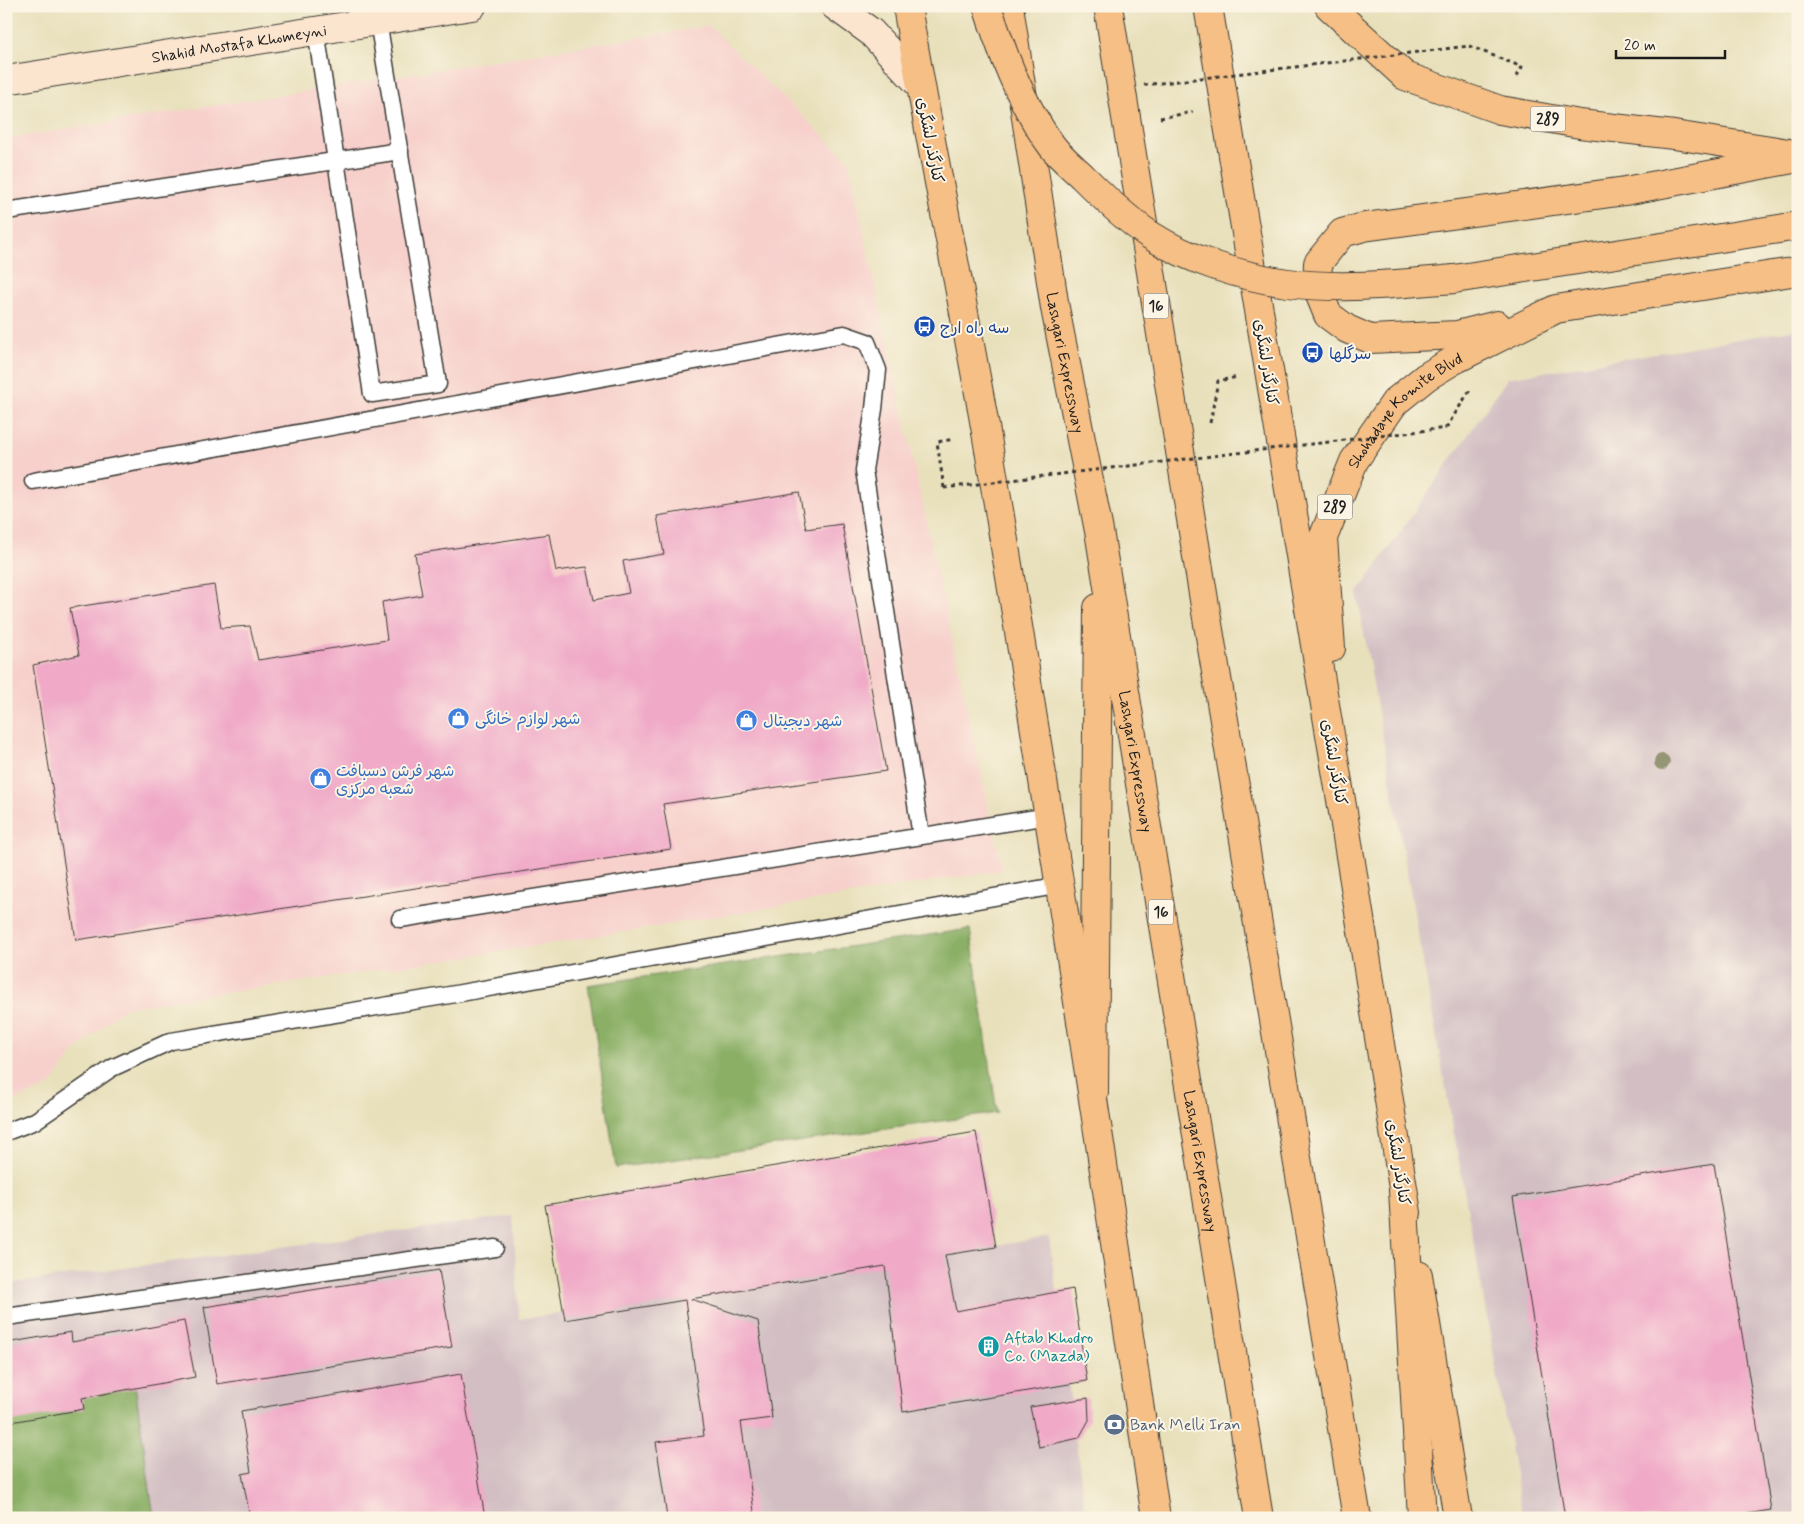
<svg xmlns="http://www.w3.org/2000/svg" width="1804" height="1524" font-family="Mynerve,'Playpen Sans Arabic',sans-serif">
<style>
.built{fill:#f7d0cc}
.industrial{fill:#d2bec3}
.forest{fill:#8aaf65;stroke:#536640}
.building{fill:#f0aac8}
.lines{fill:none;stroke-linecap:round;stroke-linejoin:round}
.service-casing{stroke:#3b3934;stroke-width:19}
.secondary-casing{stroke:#3b3934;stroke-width:30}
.primary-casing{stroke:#3b3934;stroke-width:30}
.trunk-casing{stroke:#3b3934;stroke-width:30}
.path{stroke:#3b3934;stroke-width:3;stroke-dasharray:4 4;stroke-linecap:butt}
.service{stroke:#fff;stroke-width:16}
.secondary{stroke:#fbe5cf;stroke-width:28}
.primary{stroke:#f5bf86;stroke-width:28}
.trunk{stroke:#f5bf86;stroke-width:28}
.trunk-bridge-casing{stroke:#3b3934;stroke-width:30;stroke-linecap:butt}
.path-bridge{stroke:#3b3934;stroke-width:3;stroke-dasharray:4 4;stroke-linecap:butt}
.trunk-bridge{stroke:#f5bf86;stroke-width:28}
.tree{fill:#949674}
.labels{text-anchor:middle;stroke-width:4;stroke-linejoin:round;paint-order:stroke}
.shield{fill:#fcf5e5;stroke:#5f5d58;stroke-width:1}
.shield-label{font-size:15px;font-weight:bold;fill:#1c1c1c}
.street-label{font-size:16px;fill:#1c1c1c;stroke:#fcf5e5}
.transit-label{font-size:16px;fill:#164399;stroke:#fcf5e5;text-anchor:start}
.shop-label{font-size:16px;fill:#366cbe;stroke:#fcf5e5;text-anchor:start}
.culture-label{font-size:16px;fill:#0d838f;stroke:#fcf5e5;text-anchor:start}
.service-label{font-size:16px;fill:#4e5e75;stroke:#fcf5e5;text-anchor:start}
</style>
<rect width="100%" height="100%" fill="#fcf5e5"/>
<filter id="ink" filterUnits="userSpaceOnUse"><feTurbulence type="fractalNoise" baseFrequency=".02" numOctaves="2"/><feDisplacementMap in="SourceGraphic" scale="10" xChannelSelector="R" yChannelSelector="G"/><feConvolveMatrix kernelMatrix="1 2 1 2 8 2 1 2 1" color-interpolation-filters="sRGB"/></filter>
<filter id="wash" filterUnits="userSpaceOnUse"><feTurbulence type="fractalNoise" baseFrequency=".0096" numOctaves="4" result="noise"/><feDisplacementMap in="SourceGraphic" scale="20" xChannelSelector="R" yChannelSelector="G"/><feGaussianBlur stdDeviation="1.12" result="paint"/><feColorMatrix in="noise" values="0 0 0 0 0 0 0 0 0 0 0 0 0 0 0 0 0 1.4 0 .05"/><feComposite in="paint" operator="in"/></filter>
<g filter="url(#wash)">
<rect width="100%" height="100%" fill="#e8e0bb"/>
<!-- built -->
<path class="built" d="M709,26L848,160L1002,870L492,953L123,1008L74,1052L50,1086L6,1104V139Z"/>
<!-- industrial -->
<g class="industrial">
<path d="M1798,329V1518H1523L1357,594L1508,378Z"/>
<path d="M513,1216L519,1319L685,1297L1049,1237L1086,1518H6V1284Z"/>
</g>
<!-- forest -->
<g class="forest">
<path d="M970,929L997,1113L616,1168L588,985Z"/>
<path d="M133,1371L154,1518H6V1388Z"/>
</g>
<g id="blocks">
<!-- building -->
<g class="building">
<path d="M799,492L806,529L842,524L886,771L663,804L671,849L76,940L33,665L79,655L70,608L214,585L221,628L250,626L258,660L387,640L382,602L422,595L415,554L549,534L556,571L587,567L594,600L629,593L623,561L664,554L657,516Z"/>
<path d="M976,1132L996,1247L945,1255L956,1311L1073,1289L1087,1381L903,1412L885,1266L691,1299L758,1321L772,1418L741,1422L755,1518H667L656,1442L704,1436L685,1300L565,1320L545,1205Z"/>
<path d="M1714,1164L1771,1510L1722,1518H1565L1513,1197Z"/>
<path d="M439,1270L452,1347L217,1384L204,1307Z"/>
<path d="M184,1321L195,1377L82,1398L84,1409L6,1423V1343L71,1332L72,1342Z"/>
<path d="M461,1374L485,1518H250L242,1474L251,1472L241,1411Z"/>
<path d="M1088,1398L1089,1420L1079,1438L1039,1447L1030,1407Z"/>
</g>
</g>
</g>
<g filter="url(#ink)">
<use href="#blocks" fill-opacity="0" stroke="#3b3934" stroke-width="1"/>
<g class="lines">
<defs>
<g id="service">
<path d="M316,31L372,394L438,384L378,21"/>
<path d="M6,211L400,151"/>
<path d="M33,481L844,334L867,342L878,370L874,409L864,470L921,836"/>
<path d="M400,919L1049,816"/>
<path d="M6,1132L35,1121L112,1068L171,1041L444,996L1061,885"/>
<path d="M6,1317L495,1248"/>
</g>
<g id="secondary">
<path d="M835,6L871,32L920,85"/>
<path id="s1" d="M6,80L472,6"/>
</g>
<g id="primary">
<path d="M907,6C931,151 962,294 987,438C1047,797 1103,1157 1156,1518"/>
<path d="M1208,6L1343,812L1407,1213"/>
<path d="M1329,6L1405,76L1500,110L1580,124L1674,135L1789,153"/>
<path d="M1497,325L1457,335L1370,339L1347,329L1328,315L1317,288L1318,263L1342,233L1364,227L1625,191L1798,158"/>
<path id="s2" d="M1331,648L1323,538L1354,461L1395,402L1426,377L1454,360L1556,309L1798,271"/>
<path d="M1418,1275L1458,1518"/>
</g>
<g id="trunk">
<path id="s3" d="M1009,6L1055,308L1099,531L1259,1518"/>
<path d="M1108,6L1205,606L1357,1518"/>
<path d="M1454,279L1798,226"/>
<path d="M1094,1093L1098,608"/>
<path d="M1403,1190L1422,1518"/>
</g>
</defs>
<!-- service casing -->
<use href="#service" class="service-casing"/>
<!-- secondary casing -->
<use href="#secondary" class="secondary-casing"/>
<!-- primary casing -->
<use href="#primary" class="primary-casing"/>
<!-- trunk casing -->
<use href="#trunk" class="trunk-casing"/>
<!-- path -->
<g class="path">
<path d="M1469,46L1522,67L1515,80"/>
<path d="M1160,118L1193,112"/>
<path d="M1210,423L1218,381L1238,377"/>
<path d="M1446,428L1470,390"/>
<path d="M944,488L937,442L954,439"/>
</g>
<!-- service -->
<use href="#service" class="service"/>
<!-- secondary -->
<use href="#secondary" class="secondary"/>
<!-- primary -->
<use href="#primary" class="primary"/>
<!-- trunk -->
<use href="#trunk" class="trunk"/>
<defs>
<path id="trunk-bridge" d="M987,6C1003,55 1021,104 1052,146C1061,158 1074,168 1084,178C1104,198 1126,219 1150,235C1189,260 1242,277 1288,283C1343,290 1398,284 1454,279"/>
</defs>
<!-- trunk-bridge casing -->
<use href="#trunk-bridge" class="trunk-bridge-casing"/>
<!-- path-bridge -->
<g class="path-bridge">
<path d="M1144,85L1469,46"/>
<path d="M944,488L1446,428"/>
</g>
<!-- trunk-bridge -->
<use href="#trunk-bridge" class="trunk-bridge"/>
</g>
<!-- trees -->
<circle class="tree" cx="1662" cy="762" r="8"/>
</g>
<!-- icons -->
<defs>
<symbol id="bus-disc" viewBox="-11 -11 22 22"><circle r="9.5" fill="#1a4fb4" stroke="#fcf5e5"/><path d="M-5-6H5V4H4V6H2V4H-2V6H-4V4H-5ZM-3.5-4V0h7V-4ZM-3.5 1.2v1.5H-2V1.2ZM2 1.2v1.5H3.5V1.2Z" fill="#fff"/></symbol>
<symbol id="shop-disc" viewBox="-11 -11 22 22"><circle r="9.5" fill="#3f7fe0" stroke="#fcf5e5"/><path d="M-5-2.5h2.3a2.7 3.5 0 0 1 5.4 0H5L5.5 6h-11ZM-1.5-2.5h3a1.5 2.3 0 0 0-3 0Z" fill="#fff"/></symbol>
<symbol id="building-disc" viewBox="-11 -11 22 22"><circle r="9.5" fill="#0f9aa8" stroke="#fcf5e5"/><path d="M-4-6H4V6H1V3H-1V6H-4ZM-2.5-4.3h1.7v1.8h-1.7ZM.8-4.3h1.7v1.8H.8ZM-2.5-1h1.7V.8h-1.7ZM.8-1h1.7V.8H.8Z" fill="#fff"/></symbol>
<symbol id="bank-disc" viewBox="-11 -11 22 22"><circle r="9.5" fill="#5c6f8a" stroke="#fcf5e5"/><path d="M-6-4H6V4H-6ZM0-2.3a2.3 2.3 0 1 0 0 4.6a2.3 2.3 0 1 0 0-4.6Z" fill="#fff"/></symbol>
</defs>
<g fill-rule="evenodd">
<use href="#bus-disc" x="912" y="314" width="25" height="25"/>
<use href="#bus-disc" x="1300" y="340" width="25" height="25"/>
<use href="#shop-disc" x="446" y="706" width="25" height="25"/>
<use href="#shop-disc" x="734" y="708" width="25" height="25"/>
<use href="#shop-disc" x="308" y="766" width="25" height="25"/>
<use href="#building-disc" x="976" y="1334" width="25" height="25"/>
<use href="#bank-disc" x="1102" y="1412" width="25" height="25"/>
</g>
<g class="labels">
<!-- shield labels -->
<g class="shield">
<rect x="1530.5" y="106.5" width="35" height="25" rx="4"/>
<rect x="1143.5" y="293.5" width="25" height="25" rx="4"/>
<rect x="1317.5" y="494.5" width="35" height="25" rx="4"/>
<rect x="1148.5" y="899.5" width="25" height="25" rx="4"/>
</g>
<g class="shield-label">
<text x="1548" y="124">289</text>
<text x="1156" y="311">16</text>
<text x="1335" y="512">289</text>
<text x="1161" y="917">16</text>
</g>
<!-- street labels -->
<g class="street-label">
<text dy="6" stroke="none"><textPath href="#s1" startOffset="236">Shahid Mostafa Khomeyni</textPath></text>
<text transform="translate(931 140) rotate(79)" y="6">کنارگذر لشگری</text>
<text transform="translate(1267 362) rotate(81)" y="6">کنارگذر لشگری</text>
<text dy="6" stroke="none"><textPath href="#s3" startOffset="361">Lashgari Expressway</textPath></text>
<text dy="6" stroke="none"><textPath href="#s2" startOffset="266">Shohadaye Komite Blvd</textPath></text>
<text dy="6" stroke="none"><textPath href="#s3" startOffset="766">Lashgari Expressway</textPath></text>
<text transform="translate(1335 762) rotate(80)" y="6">کنارگذر لشگری</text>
<text dy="6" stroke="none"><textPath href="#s3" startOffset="1171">Lashgari Expressway</textPath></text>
<text transform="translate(1399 1162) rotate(81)" y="6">کنارگذر لشگری</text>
</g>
<!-- transit labels -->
<g class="transit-label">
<text x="940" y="333">سه راه ارج</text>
<text x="1329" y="359">سرگلها</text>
</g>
<!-- shop labels -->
<g class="shop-label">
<text x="475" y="724">شهر لوازم خانگی</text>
<text x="763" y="726">شهر دیجیتال</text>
<text x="336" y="776">شهر فرش دسبافت<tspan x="336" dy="18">شعبه مرکزی</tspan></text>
</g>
<!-- culture labels -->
<g class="culture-label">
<text x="1004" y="1343">Aftab Khodro<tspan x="1004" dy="18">Co. (Mazda)</tspan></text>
</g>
<!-- service labels -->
<g class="service-label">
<text x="1130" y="1430">Bank Melli Iran</text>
</g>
</g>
<!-- margin -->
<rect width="1804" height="1524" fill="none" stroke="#fcf5e5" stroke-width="25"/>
<!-- scale -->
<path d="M1616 50v8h109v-8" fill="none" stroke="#1c1c1c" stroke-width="2.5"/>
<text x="1624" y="50" font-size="15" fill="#1c1c1c" stroke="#fcf5e5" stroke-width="4" paint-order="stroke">20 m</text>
</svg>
